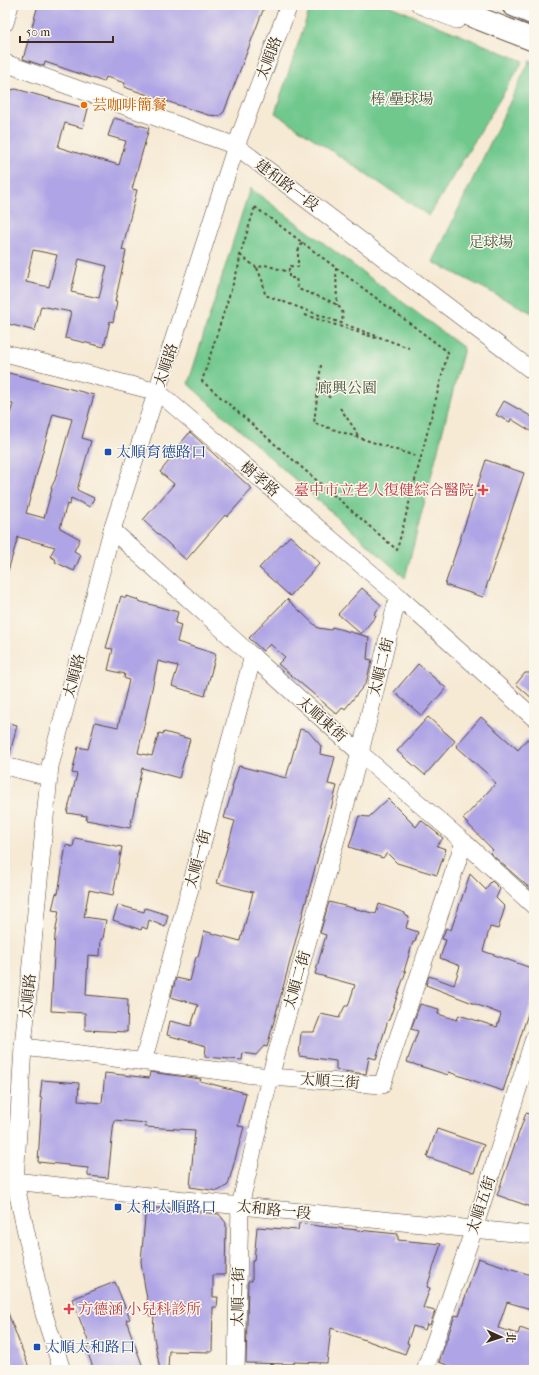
<svg xmlns="http://www.w3.org/2000/svg" width="539" height="1375" font-family="'IM FELL French Canon','Noto Serif TC',serif">
<style>
.green{fill:#70c88d;stroke:#567956}
.building{fill:#afa4e5;fill-rule:evenodd}
.lines{fill:none;stroke-linecap:round;stroke-linejoin:round}
.minor-casing{stroke:#574739;stroke-width:18}
.highway-casing{stroke:#574739;stroke-width:24}
.path{stroke:#574739;stroke-width:2;stroke-dasharray:3 3;stroke-linecap:butt}
.minor{stroke:#fff;stroke-width:17}
.highway{stroke:#fff;stroke-width:22}
.food-dot{fill:#e8710a;stroke:#fbf7ec;stroke-width:1.5}
.transit-dot{fill:#1a4fb4;stroke:#fbf7ec;stroke-width:1.5}
.health-dot{fill:#e0444e;stroke:#fbf7ec;stroke-width:1.5}
.labels{text-anchor:middle;stroke-width:3;stroke-linejoin:round;paint-order:stroke}
.street-label{font-size:15px;fill:#3b2a1e;stroke:#fbf7ec}
.park-label{font-size:15px;fill:#4b593f;stroke:#fbf7ec}
.food-label{font-size:15px;fill:#c56008;stroke:#fbf7ec;text-anchor:start}
.transit-label{font-size:15px;fill:#164399;stroke:#fbf7ec;text-anchor:start}
.health-label{font-size:15px;fill:#be3a42;stroke:#fbf7ec;text-anchor:end}
</style>
<rect width="100%" height="100%" fill="#fbf7ec"/>
<filter id="ink" filterUnits="userSpaceOnUse"><feTurbulence type="fractalNoise" baseFrequency=".025" numOctaves="2"/><feDisplacementMap in="SourceGraphic" scale="8" xChannelSelector="R" yChannelSelector="G"/><feConvolveMatrix kernelMatrix="1 2 1 2 8 2 1 2 1" color-interpolation-filters="sRGB"/></filter>
<filter id="wash" filterUnits="userSpaceOnUse"><feTurbulence type="fractalNoise" baseFrequency=".012" numOctaves="4" result="noise"/><feDisplacementMap in="SourceGraphic" scale="16" xChannelSelector="R" yChannelSelector="G"/><feGaussianBlur stdDeviation="0.9" result="paint"/><feColorMatrix in="noise" values="0 0 0 0 0 0 0 0 0 0 0 0 0 0 0 0 0 1.4 0 .05"/><feComposite in="paint" operator="in"/></filter>
<g filter="url(#wash)">
<rect width="100%" height="100%" fill="#f6ead5"/>
<!-- green -->
<g class="green">
<path d="M311,5H388L523,61L429,216L275,113Z"/>
<path d="M530,60L534,62V314L433,262Z"/>
<path d="M250,188L464,348L405,578L188,384Z"/>
</g>
<g id="blocks">
<!-- building -->
<g class="building">
<path d="M38,5H265L224,112L219,116L208,115L124,87L125,83L106,77L104,82L45,62L44,66L23,59Z"/>
<path d="M16,89L88,109L83,128L65,123L58,147L87,156L119,165L126,141L108,136L114,118L149,128L132,189L137,190L122,250L126,251L115,302H117L113,322L110,321L104,347L65,338L71,312L41,306L35,331L5,323V91ZM33,250L57,255L49,287L26,282ZM79,259L107,266L99,298L71,292Z"/>
<path d="M5,372L94,395L82,438L91,441L77,490L94,498L90,507L71,498L70,505L67,504L60,528L80,539L74,551L81,555L74,571L55,562L56,560L50,556L55,547L18,537L8,571H5V431L13,404L5,402ZM53,414L72,419L55,480L51,488L52,489L44,518L26,513Z"/>
<path d="M504,401L534,418V433L511,419L510,422L496,415Z"/>
<path d="M190,432L252,489L227,517L225,515L186,560L143,520L174,484L160,472L177,451L175,450Z"/>
<path d="M486,460L524,473L483,597L445,585Z"/>
<path d="M290,536L320,563L290,596L259,568Z"/>
<path d="M362,588L381,605L374,614L376,616L361,634L338,614Z"/>
<path d="M121,596L126,598V596L139,600L138,601L178,612L175,623L181,625L177,642L216,654L205,696L172,686L178,666L158,661L138,753L152,756L159,733L163,734L164,732L190,739L179,778L142,768L136,795H137L130,828L86,820L87,816L67,813L77,774L72,773L78,747L88,749L95,722L118,727L129,680L124,678L125,674L108,670L113,649L106,648Z"/>
<path d="M287,599L318,628L331,630L332,627L369,637L367,659L372,660L366,683L345,709L343,707L337,714L278,664L285,657L270,644L263,651L249,638Z"/>
<path d="M418,664L446,688L422,716L394,692Z"/>
<path d="M525,673H534V700L516,684Z"/>
<path d="M428,717L455,741L425,775L397,751Z"/>
<path d="M481,717L518,750L527,739L534,745V892L490,853L493,850L463,819L496,783L491,779L492,778L456,746Z"/>
<path d="M5,722L17,725L9,757L5,756Z"/>
<path d="M300,729L308,731L321,746L320,754L335,757L328,784L337,786L267,1047L264,1046L256,1055L243,1053L242,1060L205,1057L206,1046L167,1035L170,1021L191,1026L198,1005L171,997L176,978L190,981L196,957H198L204,931L240,941L241,936H242L253,892L217,883L235,821L224,818L233,788L232,787L239,766L286,778Z"/>
<path d="M388,799L416,827L421,820L443,838L437,846L446,849L437,875L397,863L387,853L383,858L349,847L359,816L369,817Z"/>
<path d="M75,838L122,847L113,895L89,890L84,917L106,920L103,939H101L100,956L88,955L86,995L128,999L127,1032L85,1030V1013L51,1011L55,935L59,911L52,910L56,893L58,894L66,845L73,847Z"/>
<path d="M470,874L486,890L489,884L492,881L500,889L496,898L505,907L498,929L490,927L483,951L534,969V995L503,1091L449,1072L448,1075L407,1062L418,1031L411,1029L420,1004L439,1009L438,1014L457,1020L459,1015L497,1027L501,1014L426,985L429,976L454,985L460,966L440,958L446,940L442,939L446,928L451,930Z"/>
<path d="M329,902L376,914L379,904L405,913V915L409,917L406,928L418,932L415,942H413L404,971H406L389,1020H388L376,1059L369,1057L366,1074L336,1070V1061L299,1056L301,1032H314L321,1014L339,1018L345,1006H348L355,985L315,974L326,935L320,933Z"/>
<path d="M118,905L144,912L145,908L168,915L165,927L149,920L147,929L142,927L141,930L113,920Z"/>
<path d="M150,1072L201,1079L200,1081L246,1093L238,1126L244,1127L228,1185L218,1191L190,1187L195,1130L145,1127L146,1123L114,1120L108,1178L88,1176V1168L68,1166V1165L38,1162L42,1098H40L42,1080L79,1083L78,1101L102,1103L105,1073L149,1078Z"/>
<path d="M526,1113L534,1115V1198L531,1207L497,1195Z"/>
<path d="M437,1129L484,1145L474,1173L427,1157Z"/>
<path d="M146,1207L219,1214L226,1223L225,1275H213V1297H218L217,1307H213L212,1352L169,1351L168,1370H160L153,1332L154,1315L150,1316L142,1270L141,1261Z"/>
<path d="M299,1223L318,1226L398,1234V1240L441,1244L427,1287L430,1288L423,1308L435,1311L430,1325L427,1324L425,1330L413,1326L407,1343L409,1344L405,1354L331,1328L327,1363L294,1362V1364L246,1363L248,1281H252V1261H254L257,1227L298,1230Z"/>
<path d="M478,1258L534,1276V1310L507,1302L498,1328L518,1334L520,1328L534,1333V1370H449L450,1366L439,1362L455,1315L459,1316Z"/>
<path d="M115,1282L130,1319L126,1320L144,1370H94L86,1348L90,1346L72,1299Z"/>
<path d="M5,1308H6L30,1370H5Z"/>
</g>
</g>
</g>
<g filter="url(#ink)">
<use href="#blocks" fill-opacity="0" stroke="#574739" stroke-width="1"/>
<g class="lines">
<defs>
<g id="minor">
<path d="M420,5L457,20"/>
<path d="M5,23L10,5"/>
<path d="M5,63L236,146L534,372"/>
<path d="M5,353L158,392L398,596L534,718"/>
<path d="M112,530L360,753L464,842L534,906"/>
<path d="M5,766L49,777"/>
<path d="M23,1047L270,1077L382,1085L464,842"/>
<path d="M143,1062L253,656"/>
<path d="M5,1180L240,1206L534,1235"/>
<path d="M62,1370L44,1314L15,1182L23,1047L50,766L112,530L236,146L289,5"/>
<path d="M236,1370L240,1206L270,1077L360,753L398,596"/>
<path d="M425,1370L474,1229L534,1038"/>
</g>
<g id="highway">
<path d="M444,5L534,40"/>
<path d="M513,5L534,14"/>
</g>
</defs>
<!-- minor casing -->
<use href="#minor" class="minor-casing"/>
<!-- highway casing -->
<use href="#highway" class="highway-casing"/>
<!-- path -->
<g class="path">
<path d="M255,207L448,352L397,550L202,381L239,265L240,255Z"/>
<path d="M302,243L298,251V267L289,266V278H296L298,289C308,293 328,299 337,305C342,309 345,316 341,321"/>
<path d="M240,255L257,268L265,265L289,272"/>
<path d="M257,268L263,282L265,295L409,348"/>
<path d="M336,268L337,305"/>
<path d="M305,315L379,339"/>
<path d="M321,365L314,423L418,457"/>
<path d="M318,389L332,399"/>
<path d="M340,408L354,428L359,438"/>
</g>
<!-- minor -->
<use href="#minor" class="minor"/>
<!-- highway -->
<use href="#highway" class="highway"/>
</g>
</g>
<!-- markers -->
<circle class="food-dot" cx="84" cy="105" r="4"/>
<g class="transit-dot">
<rect x="104" y="448" width="8" height="8" rx="2"/>
<rect x="114" y="1203" width="8" height="8" rx="2"/>
<rect x="33" y="1343" width="8" height="8" rx="2"/>
</g>
<g class="health-dot">
<path d="M481 484h4v4h4v4h-4v4h-4v-4h-4v-4h4z"/>
<path d="M67 1303h4v4h4v4h-4v4h-4v-4h-4v-4h4z"/>
</g>
<g class="labels">
<!-- street labels -->
<g class="street-label">
<text transform="translate(269 58) rotate(-69)" y="5">太順路</text>
<text transform="translate(287 185) rotate(37)" y="5">建和路一段</text>
<text transform="translate(166 365) rotate(-72)" y="5">太順路</text>
<text transform="translate(260 479) rotate(40)" y="5">樹孝路</text>
<text transform="translate(381 667) rotate(-76)" y="5">太順二街</text>
<text transform="translate(74 676) rotate(-75)" y="5">太順路</text>
<text transform="translate(322 719) rotate(42)" y="5">太順東街</text>
<text transform="translate(198 859) rotate(-75)" y="5">太順一街</text>
<text transform="translate(297 980) rotate(-74)" y="5">太順二街</text>
<text transform="translate(28 996) rotate(-84)" y="5">太順路</text>
<text transform="translate(330 1081) rotate(4)" y="5">太順三街</text>
<text transform="translate(481 1205) rotate(-72)" y="5">太順五街</text>
<text transform="translate(274 1210) rotate(6)" y="5">太和路一段</text>
<text transform="translate(238 1297) rotate(-89)" y="5">太順二街</text>
</g>
<!-- park labels -->
<g class="park-label">
<text x="402" y="104">棒/壘球場</text>
<text x="491" y="247">足球場</text>
<text x="347" y="393">廊興公園</text>
</g>
<!-- food labels -->
<g class="food-label">
<text x="92" y="110">芸咖啡簡餐</text>
</g>
<!-- transit labels -->
<g class="transit-label">
<text x="116" y="457">太順育德路口</text>
<text x="126" y="1212">太和太順路口</text>
<text x="45" y="1352">太順太和路口</text>
</g>
<!-- health labels -->
<g class="health-label">
<text x="474" y="495">臺中市立老人復健綜合醫院</text>
<text x="78" y="1314" text-anchor="start">方德涵 小兒科診所</text>
</g>
</g>
<!-- margin -->
<rect width="539" height="1375" fill="none" stroke="#fbf7ec" stroke-width="20"/>
<!-- north arrow -->
<g transform="translate(501 1337) rotate(93)" stroke="#fbf7ec" stroke-width="3" paint-order="stroke">
<path d="M0-3L7 15L0 10L-7 15Z" fill="#3b2a1e"/>
<text y="-6" font-size="11" font-weight="bold" text-anchor="middle" fill="#3b2a1e">北</text>
</g>
<!-- scale -->
<path d="M20 36v6h93v-6" fill="none" stroke="#3b2a1e" stroke-width="2"/>
<text x="26" y="36" font-size="12" fill="#3b2a1e" stroke="#fbf7ec" stroke-width="3" paint-order="stroke">50 m</text>
</svg>
